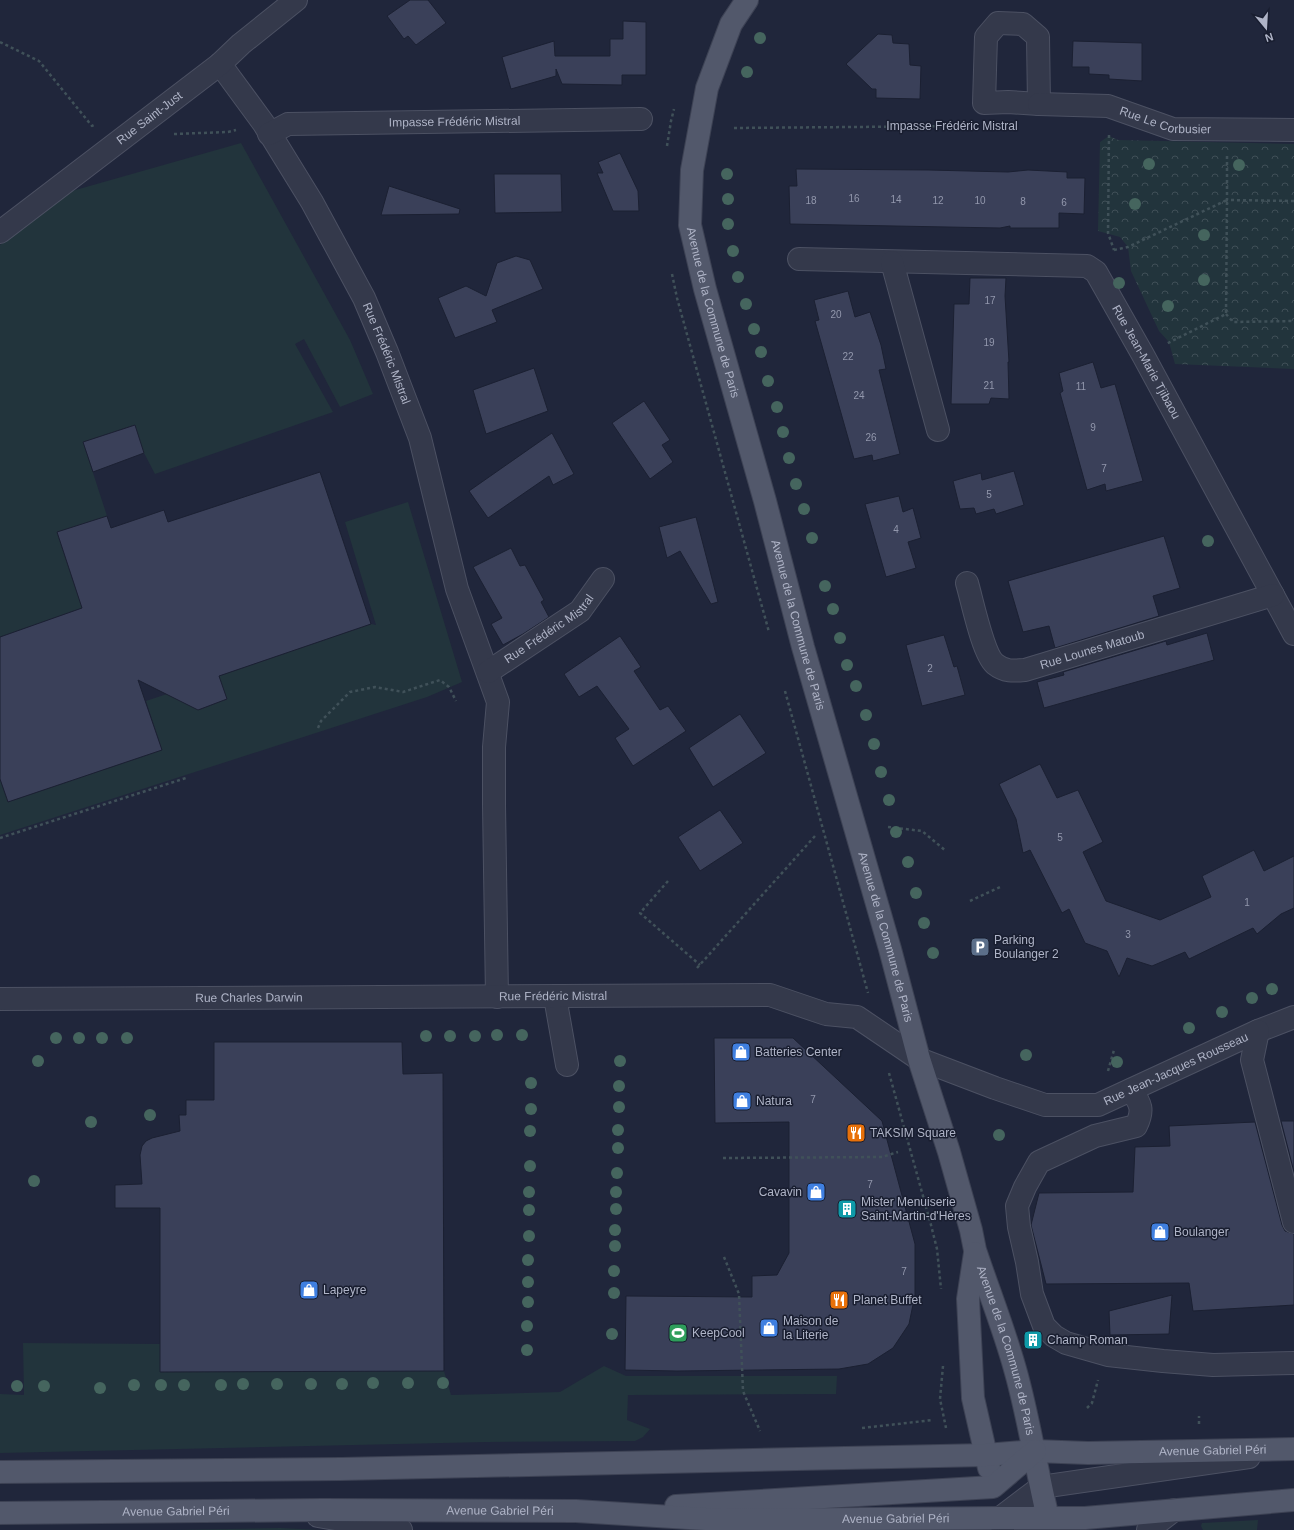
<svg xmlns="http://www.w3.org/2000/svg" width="1294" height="1530" font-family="Arial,sans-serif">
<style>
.green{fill:#22343c}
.forest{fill:url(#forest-crowns)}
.building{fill:#3a4059;stroke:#1b2032}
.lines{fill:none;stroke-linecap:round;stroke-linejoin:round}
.minor-casing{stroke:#4c5163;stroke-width:24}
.major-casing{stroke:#3d4254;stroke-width:24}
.path{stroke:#405159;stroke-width:2.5;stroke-dasharray:3 3;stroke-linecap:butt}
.minor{stroke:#34394b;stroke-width:22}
.major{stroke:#52586b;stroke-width:22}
.tree{fill:#45655e}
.labels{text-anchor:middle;stroke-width:3;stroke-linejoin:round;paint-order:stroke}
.number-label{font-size:10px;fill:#9297ac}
.street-label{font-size:12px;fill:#afb4c7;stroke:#191e30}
.poi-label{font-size:12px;fill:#afb4c7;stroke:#191e30;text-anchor:start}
</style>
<defs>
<pattern id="forest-crowns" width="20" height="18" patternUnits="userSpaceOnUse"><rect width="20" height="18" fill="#22343c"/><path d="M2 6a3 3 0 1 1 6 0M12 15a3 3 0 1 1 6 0" fill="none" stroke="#404f57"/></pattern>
</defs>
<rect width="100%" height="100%" fill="#20263b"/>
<!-- green -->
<g class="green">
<path d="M241,143L350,340L373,394L340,407L304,339L295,344L333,412L155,474L144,453L134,425L83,442L107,516L57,533L82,608L0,637V245L65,193Z"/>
<path d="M408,502L462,682L427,697L0,835V779L8,802L162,750L146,701L167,694L199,710L227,699L219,676L371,624L376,625L345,522Z"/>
<path d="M23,1343L160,1344L444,1371L451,1395L560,1392L604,1366L626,1376H837L836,1394L628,1395L627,1420L650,1429L643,1437L635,1441L487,1442L0,1453V1394L24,1395Z"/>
<path d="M1258,1520L1257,1530H1203L1201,1526L1202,1523Z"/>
<path d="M280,1528L320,1530H172Z"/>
</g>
<!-- forest -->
<path class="forest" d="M1109,136L1118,140L1294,144V369L1175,364L1169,342L1159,331L1131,271L1128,247L1120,237L1098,231L1100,142Z"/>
<!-- building -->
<g class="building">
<path d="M410,0H428L446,23L416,45L408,36L404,39L387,16Z"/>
<path d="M623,21L646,22V75H622V85L562,84L556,69V76L511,89L502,57L554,41L555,56H610V39H623Z"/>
<path d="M878,34L892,35L893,43L909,44L910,65L921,66L920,99L876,98V89H872L846,64Z"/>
<path d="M1073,41L1142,43V81L1109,79V75L1089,74V67H1072Z"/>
<path d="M620,153L638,191L639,211H613L597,173H603L598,162Z"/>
<path d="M796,169L929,170L1008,172L1028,170L1067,172V178H1085L1084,214L1059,213V228H1010V226L1000,228L790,224L789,186H797Z"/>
<path d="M494,174H561L562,212L495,213Z"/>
<path d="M389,186L460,209L459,214L381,215Z"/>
<path d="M516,256L530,260L543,289L492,310L497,322L455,338L438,298L466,286L486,296L497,263Z"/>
<path d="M970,278H1006L1005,296L1009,362H1008L1009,399L991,398L989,404H951L954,304H969Z"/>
<path d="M848,291L855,317L870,312L881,345L886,369L879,370L900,454L873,461L872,455L854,459L815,321L819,320L814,300Z"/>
<path d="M1093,362L1101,388L1115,384L1143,481L1106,491L1105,484L1087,490L1060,393L1063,391L1059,373Z"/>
<path d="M534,368L548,411L486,434L473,390Z"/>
<path d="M644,401L670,440L662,445L673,462L650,479L612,423Z"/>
<path d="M135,425L144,453L93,472L83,442Z"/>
<path d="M552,433L574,474L553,485L549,476L488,518L469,491Z"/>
<path d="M1014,471L1024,505L996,514L994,509L976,514L974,508L960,509L953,481L981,473L982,480Z"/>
<path d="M320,472L371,624L219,676L227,699L198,710L138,680L162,750L8,802L0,779V637L82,608L57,532L107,516L111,528L164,510L168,522Z"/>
<path d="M899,496L903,512L913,508L921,538L908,542L916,568L886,577L865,504Z"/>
<path d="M696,517L718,602L711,604L680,551L667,558L659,527Z"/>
<path d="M1164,536L1180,588L1153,596L1159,616L1055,648L1049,626L1023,632L1008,581Z"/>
<path d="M511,548L520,566L525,565L544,600L541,602L549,617L523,634L503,645L491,624L502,618L473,567Z"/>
<path d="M1207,633L1214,660L1044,708L1037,682L1064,675L1063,672L1166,641L1167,645Z"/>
<path d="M944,635L954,667L957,666L965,695L922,706L906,645Z"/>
<path d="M620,636L641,667L634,671L660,710L668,706L686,731L633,766L615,738L629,729L597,686L579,697L564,674Z"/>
<path d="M740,714L766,753L713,787L689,748Z"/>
<path d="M1040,764L1057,798L1078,790L1103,842L1083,852L1106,901L1160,920L1211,897L1202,876L1254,850L1264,871L1294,856V908L1281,914L1257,934L1253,928L1189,959L1185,952L1152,966L1127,958L1119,977L1107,951L1085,943L1069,909L1062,913L1030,850L1023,853L1016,819L999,784Z"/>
<path d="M720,810L743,843L700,871L678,837Z"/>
<path d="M714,1038H793L882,1121L915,1244V1295L909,1324L893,1348L868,1364L839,1369L677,1371L625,1370L626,1296L752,1297V1276L777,1275L789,1253V1122L715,1123Z"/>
<path d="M214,1042H402L403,1074L443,1073L444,1371L160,1372V1208H115V1185L142,1184L140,1155L142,1146L146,1141L152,1138L180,1131L179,1115H186V1100H214Z"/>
<path d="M1281,1121H1294V1172Z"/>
<path d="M1255,1122L1282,1225L1285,1231L1294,1234V1305L1193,1311L1189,1283L1046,1284L1031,1225L1039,1193L1133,1192L1135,1147L1170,1146L1169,1126Z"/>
<path d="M1172,1295L1169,1334L1110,1335L1109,1311Z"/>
</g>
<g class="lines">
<defs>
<g id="minor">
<path d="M998,23L1023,24L1038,37L1039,104L1008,102L984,103L986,37Z"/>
<path id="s1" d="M220,64L264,124L312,202L364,298L387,352L420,438L457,589L498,702L494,747V805L497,997"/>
<path id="s2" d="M1039,104L1108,106L1173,129L1294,130"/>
<path id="s3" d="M269,134L288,124L641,119"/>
<path id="s4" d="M0,232L220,64L241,44L296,0"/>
<path id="s5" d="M799,259L1087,266L1096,272L1143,355L1294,634"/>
<path d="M892,262L938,430"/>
<path id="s6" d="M967,583C972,600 983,654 995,664C1005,672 1014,671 1025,670L1273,595"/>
<path id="s7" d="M488,672L580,611L603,579"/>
<path d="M555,997L567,1065"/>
<path id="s8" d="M0,999L770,995L826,1014L857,1017L919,1059L995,1088L1045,1105H1098L1258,1031L1294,1017"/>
<path d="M1258,1031L1252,1060L1294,1222"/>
<path d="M1131,1090C1141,1104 1144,1110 1136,1126L1095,1136L1039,1162L1025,1187L1017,1206L1019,1227L1027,1262L1032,1294L1044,1326L1054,1336L1066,1343L1108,1355L1163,1361L1213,1365L1294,1363"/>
<path d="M318,1516L401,1530"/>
<path d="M1003,1530L1000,1518L1041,1487L1249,1457"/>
<path d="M1148,1530L1174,1510"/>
</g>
<g id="major">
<path id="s9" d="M747,0L731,24L707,88L692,170L690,225L705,289L765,501L803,647L890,949L919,1059L949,1152L971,1230L975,1250C988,1289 1004,1329 1015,1369C1029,1418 1036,1468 1048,1518"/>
<path d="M975,1253L968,1299L973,1398L989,1468"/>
<path id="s10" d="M0,1472L341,1469L986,1455L1035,1451L1088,1453L1294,1449"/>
<path d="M676,1506L993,1487L1035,1451"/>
<path id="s11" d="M0,1513L322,1510L576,1511L721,1520L1000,1518H1085L1294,1500"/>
</g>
</defs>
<!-- minor casing -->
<use href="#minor" class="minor-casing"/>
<!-- major casing -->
<use href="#major" class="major-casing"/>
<!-- path -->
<g class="path">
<path d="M0,42L39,61L92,126L94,125"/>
<path d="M734,128L969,126"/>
<path d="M174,134L228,132L236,130"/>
<path d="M1109,135L1108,233L1114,250"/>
<path d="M667,146L671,121L674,109"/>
<path d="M1227,156V200L1294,201"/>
<path d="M1114,250L1128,247L1227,200L1226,314L1166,344"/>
<path d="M672,274L677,298L769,632"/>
<path d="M1226,314L1233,322L1294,321"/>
<path d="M785,691L868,993"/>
<path d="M318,728L321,721L350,692L375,687L403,692L440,680L449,687L456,701"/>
<path d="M888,827L922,831L946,851"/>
<path d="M0,838L186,778"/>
<path d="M668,881L640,913L700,965"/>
<path d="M970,901L1000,887"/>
<path d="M697,968L815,836"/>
<path d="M1108,1071L1114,1050"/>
<path d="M889,1073L931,1225L937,1249L941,1289"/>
<path d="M723,1158L882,1157L898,1152"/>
<path d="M724,1257L739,1294L743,1391L760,1431"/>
<path d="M943,1366L940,1399L946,1428"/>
<path d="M1087,1408L1092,1403L1098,1380"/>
<path d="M1199,1424V1416"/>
<path d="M862,1428L933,1420"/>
</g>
<!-- minor -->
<use href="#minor" class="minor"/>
<!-- major -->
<use href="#major" class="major"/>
</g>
<!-- trees -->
<g class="tree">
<circle cx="760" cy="38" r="6"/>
<circle cx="747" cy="72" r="6"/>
<circle cx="1149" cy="164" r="6"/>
<circle cx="1239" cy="165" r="6"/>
<circle cx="727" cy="174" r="6"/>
<circle cx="728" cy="199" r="6"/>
<circle cx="1135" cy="204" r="6"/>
<circle cx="728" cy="224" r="6"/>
<circle cx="1204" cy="235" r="6"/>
<circle cx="733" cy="251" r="6"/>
<circle cx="738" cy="277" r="6"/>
<circle cx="1204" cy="280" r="6"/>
<circle cx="1119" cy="283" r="6"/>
<circle cx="746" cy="304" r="6"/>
<circle cx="1168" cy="306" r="6"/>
<circle cx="754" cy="329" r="6"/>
<circle cx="761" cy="352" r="6"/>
<circle cx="768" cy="381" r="6"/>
<circle cx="777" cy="407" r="6"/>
<circle cx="783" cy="432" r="6"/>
<circle cx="789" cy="458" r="6"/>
<circle cx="796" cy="484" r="6"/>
<circle cx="804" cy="509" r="6"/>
<circle cx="812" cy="538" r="6"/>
<circle cx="1208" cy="541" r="6"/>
<circle cx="825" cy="586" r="6"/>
<circle cx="833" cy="609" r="6"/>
<circle cx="840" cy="638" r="6"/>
<circle cx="847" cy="665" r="6"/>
<circle cx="856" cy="686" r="6"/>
<circle cx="866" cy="715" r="6"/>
<circle cx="874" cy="744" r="6"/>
<circle cx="881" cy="772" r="6"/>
<circle cx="889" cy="800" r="6"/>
<circle cx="896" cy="832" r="6"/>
<circle cx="908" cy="862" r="6"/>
<circle cx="916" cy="893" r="6"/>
<circle cx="924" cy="923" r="6"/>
<circle cx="933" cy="953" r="6"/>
<circle cx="1272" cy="989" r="6"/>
<circle cx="1252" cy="998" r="6"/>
<circle cx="1222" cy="1012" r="6"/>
<circle cx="1189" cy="1028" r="6"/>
<circle cx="497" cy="1035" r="6"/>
<circle cx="522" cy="1035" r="6"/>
<circle cx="426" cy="1036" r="6"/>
<circle cx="450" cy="1036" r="6"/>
<circle cx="475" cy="1036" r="6"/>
<circle cx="56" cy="1038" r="6"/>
<circle cx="79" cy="1038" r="6"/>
<circle cx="102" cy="1038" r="6"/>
<circle cx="127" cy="1038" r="6"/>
<circle cx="1026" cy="1055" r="6"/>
<circle cx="38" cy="1061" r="6"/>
<circle cx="620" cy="1061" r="6"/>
<circle cx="1117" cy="1062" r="6"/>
<circle cx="531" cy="1083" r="6"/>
<circle cx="619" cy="1086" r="6"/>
<circle cx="619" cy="1107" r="6"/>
<circle cx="531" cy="1109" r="6"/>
<circle cx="150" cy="1115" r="6"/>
<circle cx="91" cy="1122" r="6"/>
<circle cx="618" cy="1130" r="6"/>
<circle cx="530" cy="1131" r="6"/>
<circle cx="999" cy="1135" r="6"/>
<circle cx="618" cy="1148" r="6"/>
<circle cx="530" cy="1166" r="6"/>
<circle cx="617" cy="1173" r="6"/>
<circle cx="34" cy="1181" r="6"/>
<circle cx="529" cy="1192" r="6"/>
<circle cx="616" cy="1192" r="6"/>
<circle cx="616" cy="1209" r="6"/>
<circle cx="529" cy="1210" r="6"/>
<circle cx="615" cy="1230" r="6"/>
<circle cx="529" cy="1236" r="6"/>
<circle cx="615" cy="1246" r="6"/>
<circle cx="528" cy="1260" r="6"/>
<circle cx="614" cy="1271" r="6"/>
<circle cx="528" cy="1282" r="6"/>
<circle cx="614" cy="1293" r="6"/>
<circle cx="528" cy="1302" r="6"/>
<circle cx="527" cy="1326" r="6"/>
<circle cx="612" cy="1334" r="6"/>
<circle cx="527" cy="1350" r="6"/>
<circle cx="373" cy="1383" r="6"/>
<circle cx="408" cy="1383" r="6"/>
<circle cx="443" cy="1383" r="6"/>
<circle cx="243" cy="1384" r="6"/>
<circle cx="277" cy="1384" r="6"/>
<circle cx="311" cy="1384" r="6"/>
<circle cx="342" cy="1384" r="6"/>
<circle cx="134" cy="1385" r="6"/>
<circle cx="161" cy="1385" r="6"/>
<circle cx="184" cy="1385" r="6"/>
<circle cx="221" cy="1385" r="6"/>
<circle cx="17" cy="1386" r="6"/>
<circle cx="44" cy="1386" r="6"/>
<circle cx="100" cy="1388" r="6"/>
</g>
<!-- icons -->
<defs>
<symbol id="parking-square" viewBox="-11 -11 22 22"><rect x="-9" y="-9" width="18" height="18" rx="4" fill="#5c6f8a" stroke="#191e30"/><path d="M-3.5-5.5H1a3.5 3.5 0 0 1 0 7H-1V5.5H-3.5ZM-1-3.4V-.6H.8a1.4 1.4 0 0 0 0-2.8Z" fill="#fff"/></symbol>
<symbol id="shop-square" viewBox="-11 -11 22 22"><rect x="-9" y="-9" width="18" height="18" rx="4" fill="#3f7fe0" stroke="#191e30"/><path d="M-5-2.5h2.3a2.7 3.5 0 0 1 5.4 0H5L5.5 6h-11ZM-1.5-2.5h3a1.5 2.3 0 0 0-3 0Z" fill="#fff"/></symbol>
<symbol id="restaurant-square" viewBox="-11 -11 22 22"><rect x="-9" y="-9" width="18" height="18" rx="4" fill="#e8710a" stroke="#191e30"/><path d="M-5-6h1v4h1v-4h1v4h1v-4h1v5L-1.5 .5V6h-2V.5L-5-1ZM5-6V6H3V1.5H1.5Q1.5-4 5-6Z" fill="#fff"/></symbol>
<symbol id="building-square" viewBox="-11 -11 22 22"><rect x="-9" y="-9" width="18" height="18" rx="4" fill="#0f9aa8" stroke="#191e30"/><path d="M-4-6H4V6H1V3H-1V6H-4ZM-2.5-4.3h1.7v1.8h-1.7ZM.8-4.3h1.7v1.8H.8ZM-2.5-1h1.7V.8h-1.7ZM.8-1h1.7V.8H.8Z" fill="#fff"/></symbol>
<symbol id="stadium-square" viewBox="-11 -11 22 22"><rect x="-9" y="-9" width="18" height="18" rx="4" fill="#2e9e5b" stroke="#191e30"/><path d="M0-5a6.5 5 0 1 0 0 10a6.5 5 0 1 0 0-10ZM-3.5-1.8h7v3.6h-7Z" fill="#fff"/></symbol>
</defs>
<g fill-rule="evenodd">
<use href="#parking-square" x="969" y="936" width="22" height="22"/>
<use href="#shop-square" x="730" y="1041" width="22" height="22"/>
<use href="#shop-square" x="731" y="1090" width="22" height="22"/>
<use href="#restaurant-square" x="845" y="1122" width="22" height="22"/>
<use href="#shop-square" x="805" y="1181" width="22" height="22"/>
<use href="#building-square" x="836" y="1198" width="22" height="22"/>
<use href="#shop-square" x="1149" y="1221" width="22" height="22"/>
<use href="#shop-square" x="298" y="1279" width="22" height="22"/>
<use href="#restaurant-square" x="828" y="1289" width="22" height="22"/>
<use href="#shop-square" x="758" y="1317" width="22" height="22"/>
<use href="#stadium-square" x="667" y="1322" width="22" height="22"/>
<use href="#building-square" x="1022" y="1329" width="22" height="22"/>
</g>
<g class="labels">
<!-- number labels -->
<g class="number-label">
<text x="854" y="202">16</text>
<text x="896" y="203">14</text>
<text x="811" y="204">18</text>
<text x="938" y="204">12</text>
<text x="980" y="204">10</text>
<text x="1023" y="205">8</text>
<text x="1064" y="206">6</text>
<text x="990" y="304">17</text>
<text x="836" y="318">20</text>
<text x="989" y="346">19</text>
<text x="848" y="360">22</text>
<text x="989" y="389">21</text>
<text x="1081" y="390">11</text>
<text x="859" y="399">24</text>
<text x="1093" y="431">9</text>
<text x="871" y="441">26</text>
<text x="1104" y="472">7</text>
<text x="989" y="498">5</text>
<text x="896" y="533">4</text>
<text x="930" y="672">2</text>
<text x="1060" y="841">5</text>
<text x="1247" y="906">1</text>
<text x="1128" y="938">3</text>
<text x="813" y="1103">7</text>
<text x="870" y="1188">7</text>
<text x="904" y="1275">7</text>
</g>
<!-- street labels -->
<g class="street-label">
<text dy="4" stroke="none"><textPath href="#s4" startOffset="188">Rue Saint-Just</textPath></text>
<text dy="4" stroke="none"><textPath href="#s2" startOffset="129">Rue Le Corbusier</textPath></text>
<text dy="4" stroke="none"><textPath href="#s3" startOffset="188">Impasse Frédéric Mistral</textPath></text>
<text x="952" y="130">Impasse Frédéric Mistral</text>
<text dy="4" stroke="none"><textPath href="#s9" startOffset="326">Avenue de la Commune de Paris</textPath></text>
<text dy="4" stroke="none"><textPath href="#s1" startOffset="335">Rue Frédéric Mistral</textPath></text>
<text dy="4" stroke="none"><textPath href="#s5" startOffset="402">Rue Jean-Marie Tjibaou</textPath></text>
<text dy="4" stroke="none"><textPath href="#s9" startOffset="650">Avenue de la Commune de Paris</textPath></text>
<text dy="4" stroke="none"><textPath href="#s7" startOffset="75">Rue Frédéric Mistral</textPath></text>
<text dy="4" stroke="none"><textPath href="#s6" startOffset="188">Rue Lounes Matoub</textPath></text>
<text dy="4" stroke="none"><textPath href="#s9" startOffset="974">Avenue de la Commune de Paris</textPath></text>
<text dy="4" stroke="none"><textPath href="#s8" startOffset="553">Rue Frédéric Mistral</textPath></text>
<text dy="4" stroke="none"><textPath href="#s8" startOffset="249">Rue Charles Darwin</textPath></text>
<text dy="4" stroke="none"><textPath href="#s8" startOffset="1208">Rue Jean-Jacques Rousseau</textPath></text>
<text dy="4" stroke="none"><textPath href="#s9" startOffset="1405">Avenue de la Commune de Paris</textPath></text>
<text dy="4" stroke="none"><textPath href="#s10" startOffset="1213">Avenue Gabriel Péri</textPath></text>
<text dy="4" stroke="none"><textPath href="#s11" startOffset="176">Avenue Gabriel Péri</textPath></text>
<text dy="4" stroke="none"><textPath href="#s11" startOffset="500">Avenue Gabriel Péri</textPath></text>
<text dy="4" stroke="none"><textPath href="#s11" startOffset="896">Avenue Gabriel Péri</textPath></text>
</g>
<!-- poi labels -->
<g class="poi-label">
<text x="994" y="944">Parking<tspan x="994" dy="14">Boulanger 2</tspan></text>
<text x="755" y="1056">Batteries Center</text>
<text x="756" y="1105">Natura</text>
<text x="870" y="1137">TAKSIM Square</text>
<text x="802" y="1196" text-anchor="end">Cavavin</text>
<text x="861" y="1206">Mister Menuiserie<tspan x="861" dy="14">Saint-Martin-d'Hères</tspan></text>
<text x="1174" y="1236">Boulanger</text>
<text x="323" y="1294">Lapeyre</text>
<text x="853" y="1304">Planet Buffet</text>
<text x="783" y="1325">Maison de<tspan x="783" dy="14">la Literie</tspan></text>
<text x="692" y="1337">KeepCool</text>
<text x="1047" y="1344">Champ Roman</text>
</g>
</g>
<!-- north arrow -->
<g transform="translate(1266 28) rotate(162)" stroke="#191e30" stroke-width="3" paint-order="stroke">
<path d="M0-3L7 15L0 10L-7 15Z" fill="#afb4c7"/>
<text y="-6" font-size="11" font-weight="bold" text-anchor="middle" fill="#afb4c7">N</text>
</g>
</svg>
